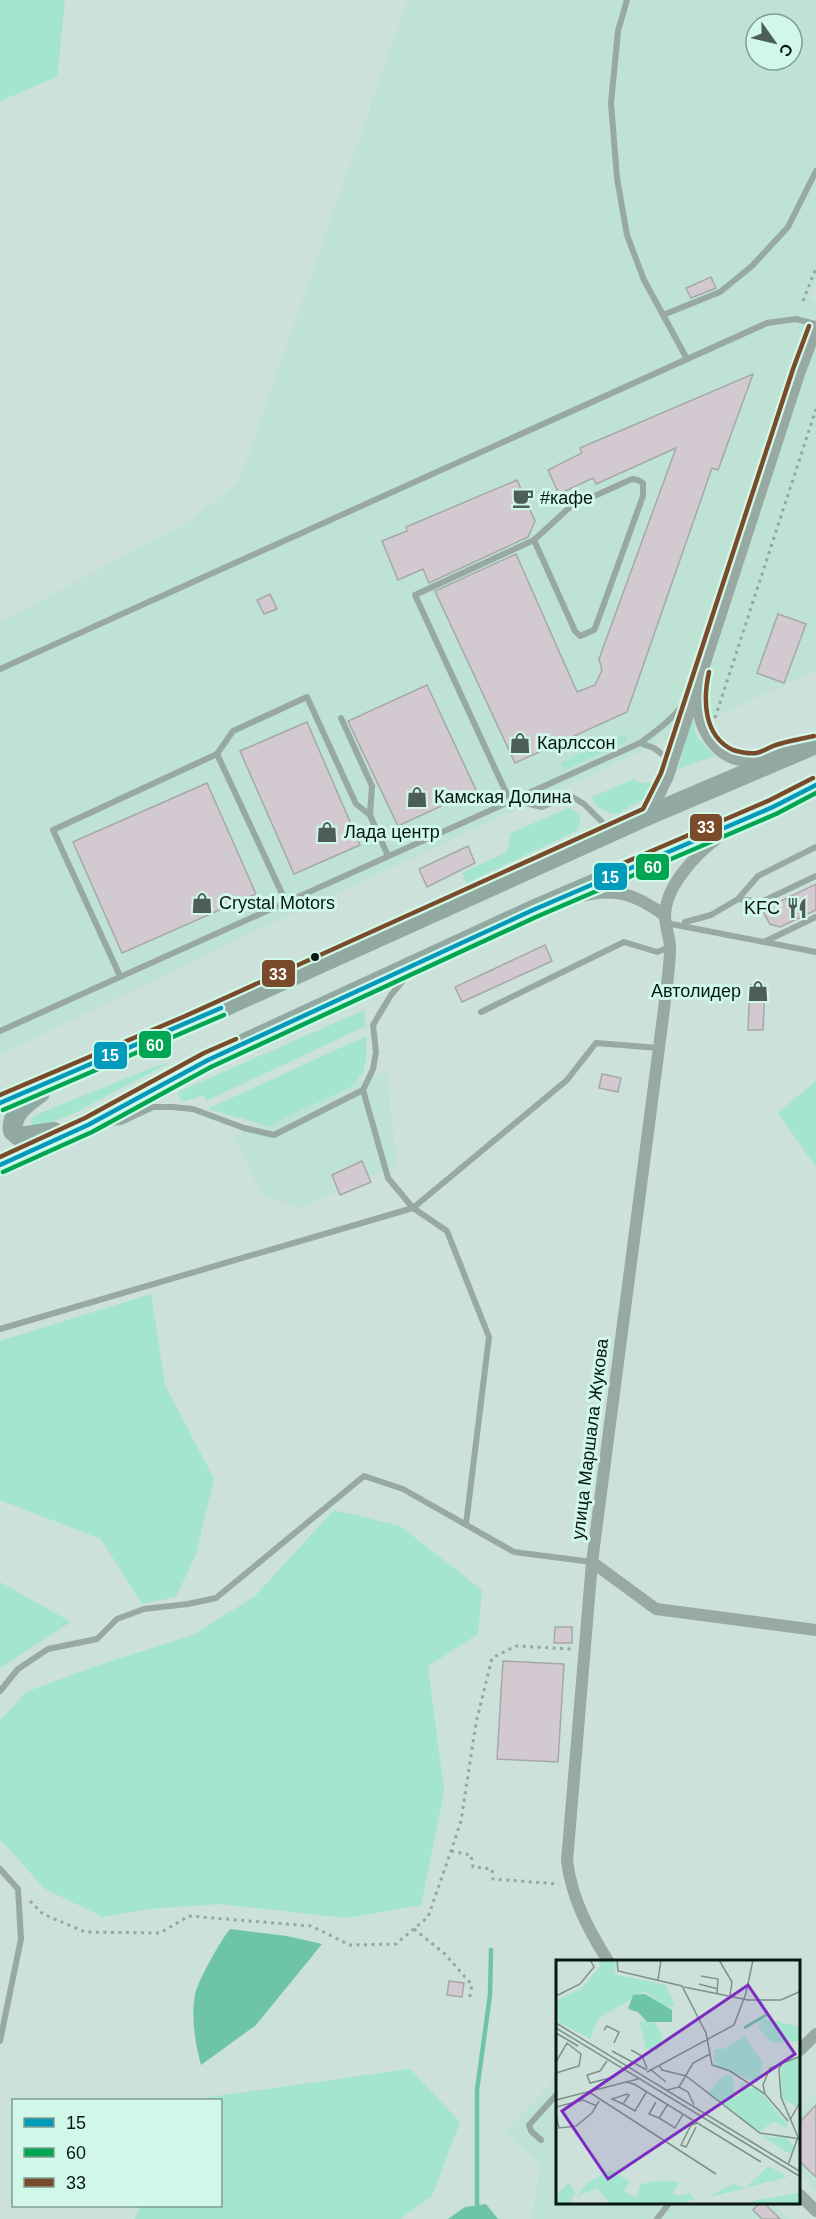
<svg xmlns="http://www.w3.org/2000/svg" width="816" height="2219" font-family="Arial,sans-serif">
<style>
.built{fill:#bee2d4;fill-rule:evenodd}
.green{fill:#a3e5cd}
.water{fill:#6ec4a9}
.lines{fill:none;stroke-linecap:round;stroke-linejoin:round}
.stream{stroke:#6ec4a9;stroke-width:4.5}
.building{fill:#d2cad0;stroke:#a6a8a8;stroke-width:1.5}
.path{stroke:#97a6a0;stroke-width:3;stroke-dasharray:3 4.5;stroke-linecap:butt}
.lane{stroke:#98a8a2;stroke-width:6}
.street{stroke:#98a8a2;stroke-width:12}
.primary{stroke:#91a9a1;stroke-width:20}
.bus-1-casing{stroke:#d0f7e8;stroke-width:9}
.bus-2-casing{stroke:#d0f7e8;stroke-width:9}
.bus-3-casing{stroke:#d0f7e8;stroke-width:9}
.bus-1{stroke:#019abb;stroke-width:4.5}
.bus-2{stroke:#00a651;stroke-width:4.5}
.bus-3{stroke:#7a4b2a;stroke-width:4.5}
.bus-dot{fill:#091813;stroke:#d0f7e8;stroke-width:2}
.labels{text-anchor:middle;stroke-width:6;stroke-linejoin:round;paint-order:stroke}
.poi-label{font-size:18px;fill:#091813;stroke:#d0f7e8;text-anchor:start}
.street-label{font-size:18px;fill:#091813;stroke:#d0f7e8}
.inset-river{fill:none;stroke:#6ec4a9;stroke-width:3}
.inset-road{fill:none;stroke:#7e918a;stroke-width:1.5}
.view{fill:#7b2cbf;fill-opacity:0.15;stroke:#7b2cbf;stroke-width:3}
.inset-edge{fill:none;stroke:#091813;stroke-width:3}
.line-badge{stroke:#d0f7e8;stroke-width:2}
.badge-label{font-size:16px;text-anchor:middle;font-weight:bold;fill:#fff}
</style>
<rect width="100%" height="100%" fill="#cce1d9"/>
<!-- built -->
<g class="built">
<path d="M408,0H816V281L809,298L816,303V670L260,929L0,1055V622L185,524L239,482ZM756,24H792V60H756Z"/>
<path d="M386,1071L397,1165L301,1208L262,1195L233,1135Z"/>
<path d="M558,2076V2202L773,2203L790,2219H531L541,2166L505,2132Z"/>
<path d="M816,2093V2190L800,2174V2109Z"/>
</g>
<!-- green -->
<g class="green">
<path d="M0,0H65L57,77L0,101Z"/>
<path d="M692,720L697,737L715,756L678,769Z"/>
<path d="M625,734L627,741L564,770L561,763Z"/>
<path d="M634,779L640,783L657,782L646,798L617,814C606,813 595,808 592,797Z"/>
<path d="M568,808L573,809L581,816L578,830L467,883L462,873L507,852L511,833Z"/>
<path d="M364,1010L366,1026L206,1101L204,1095L186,1101L181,1100L178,1095L181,1091L203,1081Z"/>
<path d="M366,1036V1060L363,1072L354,1085L268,1126L208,1109Z"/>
<path d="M171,1062L69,1116L35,1128L31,1126L32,1118L38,1114L154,1067Z"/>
<path d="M816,1081V1167L778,1113Z"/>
<path d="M151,1294L165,1385L214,1479L196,1554L176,1597L142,1604L101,1539L0,1500V1341Z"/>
<path d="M334,1510L400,1526L482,1590L478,1634L428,1666L444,1791L421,1905L347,1918L221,1904L148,1909L103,1917L45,1889L0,1839V1721L26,1692L99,1665L193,1635L255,1596Z"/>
<path d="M0,1582L71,1622L0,1668Z"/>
<path d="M410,2069L460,2122L432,2196L400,2219H135L140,2206H220V2100H207L209,2097Z"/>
</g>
<!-- water -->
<g class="water">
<path d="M230,1929L287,1936L322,1944L256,2025L201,2065C195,2044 191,2016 195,1995C197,1982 221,1940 230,1929Z"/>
<path d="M486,2204L498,2219H448L465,2207Z"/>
</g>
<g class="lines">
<!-- stream -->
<path class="stream" d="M477,2205V2090L490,1995L491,1950"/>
</g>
<!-- building -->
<g class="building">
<path d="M711,277L716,288L691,298L686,288Z"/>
<path d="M753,374L718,470L712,468L627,712L515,763L435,591L516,554L577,692L595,685L602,670L599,659L676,448L596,484L593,478L559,494L548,470L582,453L580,448Z"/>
<path d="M517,480L535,521L528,537L429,583L423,569L398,580L382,541L407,531L406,527Z"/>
<path d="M270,594L277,609L264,614L257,600Z"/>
<path d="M778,614L806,624L784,683L757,673Z"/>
<path d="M427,685L476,790L398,826L348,721Z"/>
<path d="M307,722L360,845L294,874L240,751Z"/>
<path d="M207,783L256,894L122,953L73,842Z"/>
<path d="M468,846L475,863L427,887L419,869Z"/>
<path d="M816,884V910L780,927L770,924L762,910Z"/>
<path d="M545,945L552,961L462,1002L455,987Z"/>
<path d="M750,985H765L763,1030H748Z"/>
<path d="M602,1074L621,1078L618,1092L599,1088Z"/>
<path d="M362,1161L371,1182L340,1195L332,1175Z"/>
<path d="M555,1627H572V1643H554Z"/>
<path d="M503,1661L564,1664L558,1762L497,1759Z"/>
<path d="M449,1981L464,1983L462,1997L447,1995Z"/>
<path d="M816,2105V2177L800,2162V2122Z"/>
<path d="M760,2202H763L780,2219H762L753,2210Z"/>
</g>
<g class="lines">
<!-- path -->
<g class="path">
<path d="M803,301L816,268"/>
<path d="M715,718L816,409"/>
<path d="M451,1851L471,1855L473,1867L492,1869L493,1879L559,1884"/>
<path d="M30,1901L43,1914L85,1932L160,1933L189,1916L311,1926L350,1945L396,1944L428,1917L451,1851L461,1821L476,1723L492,1658L516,1646L571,1649"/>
<path d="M414,1929L445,1954L472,1985L469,2001"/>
</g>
<!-- lane -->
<g class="lane">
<path d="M627,0L618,31L611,103L617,178L627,235L644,280L687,359"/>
<path d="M663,315L720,292L752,266L788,227L816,171"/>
<path d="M632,479L638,480L643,483V496L597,623L594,630L580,636L575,631L534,540L570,507Z"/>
<path d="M0,669L767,323L796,319L816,324"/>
<path d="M341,718L372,786L370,815L388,856"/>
<path d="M640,743L654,748L666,757L667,768"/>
<path d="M217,754L233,731L307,697L356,804L370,815"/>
<path d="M513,800L542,807L569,795L584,804L609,829"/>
<path d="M510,801L415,595L534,540"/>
<path d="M738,899L761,902L816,876"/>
<path d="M685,922L711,915L738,899L758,876L816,847"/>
<path d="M666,923L816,952"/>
<path d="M764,942L816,917"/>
<path d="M120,976L53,830L217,754L286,902"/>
<path d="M481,1012L624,942L657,952L670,947"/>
<path d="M0,1031L640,743C659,729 677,716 689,696"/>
<path d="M363,1090L388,1178L413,1208L447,1231L489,1337L466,1524"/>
<path d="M106,1123L121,1122L153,1107H172L193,1109L244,1128L274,1135L363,1090L373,1069L376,1052L373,1025L391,995L406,977"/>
<path d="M0,1329L413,1208L567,1080L596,1043L659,1048"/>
<path d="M0,1691L18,1669L48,1649L97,1639L117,1619L144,1609L188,1604L216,1598L364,1476L403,1489L514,1552L592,1562"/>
<path d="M0,1869L18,1889L21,1939L0,2041"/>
<path d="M541,2140L531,2131L529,2125L558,2093"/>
<path d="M657,2219L670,2202"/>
</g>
<!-- street -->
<g class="street">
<path d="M697,696C697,735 725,773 767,757"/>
<path d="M649,815L668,776L800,371L816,329"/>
<path d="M582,896C616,887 637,895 664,915"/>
<path d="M592,1562L656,1609L816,1630"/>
<path d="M608,1961C588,1929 572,1899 567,1861L592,1562L664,1009C666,989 670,968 670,948C670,937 665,927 665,916C665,886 697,853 719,837"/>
<path d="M800,2050L816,2034"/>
<path d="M800,2195L816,2211"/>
</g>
<!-- primary -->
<g class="primary">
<path d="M40,1093C27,1102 10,1114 13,1131L20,1137L54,1132"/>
<path d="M0,1103L186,1024L649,815L816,744"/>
<path d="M0,1165L88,1125L208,1060L533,910L773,807L816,785"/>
</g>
<defs>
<g id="bus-1">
<path d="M0,1103L221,1008"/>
<path d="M0,1165L88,1125L208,1060L533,910L773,807L816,785"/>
</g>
<g id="bus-2">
<path d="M3,1110L224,1015"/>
<path d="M3,1172L92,1132L211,1067L536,917L776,814L816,793"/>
</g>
<g id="bus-3">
<path d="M709,672C703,699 703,736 733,750C740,752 749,754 756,753C762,752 768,748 773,746C786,741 801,739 814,736"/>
<path d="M598,874L770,800L813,778"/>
<path d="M0,1095L183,1017L643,809L661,773L793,369L809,326"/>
<path d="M0,1157L85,1118L204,1053L236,1039"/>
</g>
</defs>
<!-- bus-1 casing -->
<use href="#bus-1" class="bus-1-casing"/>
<!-- bus-2 casing -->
<use href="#bus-2" class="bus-2-casing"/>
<!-- bus-3 casing -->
<use href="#bus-3" class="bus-3-casing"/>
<!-- bus-1 -->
<use href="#bus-1" class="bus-1"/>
<!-- bus-2 -->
<use href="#bus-2" class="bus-2"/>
<!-- bus-3 -->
<use href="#bus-3" class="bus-3"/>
</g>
<!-- icons -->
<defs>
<symbol id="cafe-bare" viewBox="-9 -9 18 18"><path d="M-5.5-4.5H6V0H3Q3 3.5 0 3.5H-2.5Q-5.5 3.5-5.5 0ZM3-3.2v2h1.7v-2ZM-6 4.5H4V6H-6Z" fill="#4d5e58" stroke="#d0f7e8" stroke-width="2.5" paint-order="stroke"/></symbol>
<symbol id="shop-bare" viewBox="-9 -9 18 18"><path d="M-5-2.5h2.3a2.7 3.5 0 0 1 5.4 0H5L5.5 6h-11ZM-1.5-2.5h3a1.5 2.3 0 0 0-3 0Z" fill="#4d5e58" stroke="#d0f7e8" stroke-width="2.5" paint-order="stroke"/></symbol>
<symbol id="restaurant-bare" viewBox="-9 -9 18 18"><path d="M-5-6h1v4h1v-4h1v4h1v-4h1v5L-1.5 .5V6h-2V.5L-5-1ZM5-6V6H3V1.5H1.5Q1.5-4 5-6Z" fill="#4d5e58" stroke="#d0f7e8" stroke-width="2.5" paint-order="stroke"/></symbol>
</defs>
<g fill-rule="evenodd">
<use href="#cafe-bare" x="508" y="483" width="30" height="30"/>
<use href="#shop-bare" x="505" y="728" width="30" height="30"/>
<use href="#shop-bare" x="402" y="782" width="30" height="30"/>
<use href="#shop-bare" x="312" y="817" width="30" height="30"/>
<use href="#shop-bare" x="187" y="888" width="30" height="30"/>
<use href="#restaurant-bare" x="782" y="893" width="30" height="30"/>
<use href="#shop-bare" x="743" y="976" width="30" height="30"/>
</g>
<!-- markers -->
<circle class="bus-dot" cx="315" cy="957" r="5"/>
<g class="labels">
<!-- poi labels -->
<g class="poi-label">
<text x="540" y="504">#кафе</text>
<text x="537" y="749">Карлссон</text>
<text x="434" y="803">Камская Долина</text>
<text x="344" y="838">Лада центр</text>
<text x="219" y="909">Crystal Motors</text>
<text x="780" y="914" text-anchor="end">KFC</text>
<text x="741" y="997" text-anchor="end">Автолидер</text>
</g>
<!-- street labels -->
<g class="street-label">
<text transform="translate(590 1439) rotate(-83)" y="6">улица Маршала Жукова</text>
</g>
</g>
<!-- overview -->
<g transform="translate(556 1960)">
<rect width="244" height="244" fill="#cce1d9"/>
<path d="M41,0H60L58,14L110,25L119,46L108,47L89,31L42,59L34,79L3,62L0,41L26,28L45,5ZM212,59L244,67V81L216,83L203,68L204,60ZM83,61L99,63L107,77L102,91L90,88ZM188,76L207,102L202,123L160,106L158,99V89H168ZM244,97V149L226,138L225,109L228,103ZM176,114L179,138L185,135L184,122L195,129L201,127L232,165L229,168L218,161L202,173L152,133L164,118ZM203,174L215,178L229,176L239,188L234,194ZM213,206L231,217L150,238L177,224L189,228ZM55,210L74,222L68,231L80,238L85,224L102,221L123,222L117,233L122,236L134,233L139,239L122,244L47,245L52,241L41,228L21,236L32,223ZM13,222L19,233L13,244H2L0,235ZM243,233L244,244H192L196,241Z" fill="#a3e5cd"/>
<path d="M89,34L116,50V62H91L82,52L72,49L77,35Z" fill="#6ec4a9"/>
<path class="inset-river" d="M188,68L210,55"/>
<path class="inset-road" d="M61,0L62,11L126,26L150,73L156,105L174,111L209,134M163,0L176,22L174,35M145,16L162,19L161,33M102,20L105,0M143,24L162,29M128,27L192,40H225L245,31M0,36L24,24L38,7L34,0M0,63L245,212M0,68L245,217M48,70L51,66L63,72L58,83M0,73L22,86M75,90L86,96L91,108M56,91L91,110M51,101L44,111L31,115L34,123L54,118M0,102L11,83L25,94L23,106L0,113M227,102L223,109L225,137L242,177L232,205M103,105L106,110L130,116L204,173L245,179M94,109L110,122M91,112L178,65L190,33L197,0M70,122L78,124L205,202M123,127L137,103L154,94M111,130L123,127L132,132L138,145M33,132L160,214M73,135L67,144L56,139L71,134ZM0,140L82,119M100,142L93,154L103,158M67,144L79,151L91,131M112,144L103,158L119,168L127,154M0,147L27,140L41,146M0,155L3,168L20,166L36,153L43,141M234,160L243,144M232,161L209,134L207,125L214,108L245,96M140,167L130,187L125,185L135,165L142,163"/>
<path class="view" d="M192,25L239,94L52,219L6,151Z"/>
<rect width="244" height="244" class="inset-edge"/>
</g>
<g class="line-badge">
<rect x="689" y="813" width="34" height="29" rx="6" fill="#7a4b2a"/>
<rect x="635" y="853" width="35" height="28" rx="6" fill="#00a651"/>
<rect x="593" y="862" width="35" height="29" rx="6" fill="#019abb"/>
<rect x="261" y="959" width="35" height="29" rx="6" fill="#7a4b2a"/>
<rect x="138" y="1030" width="34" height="29" rx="6" fill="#00a651"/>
<rect x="93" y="1041" width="35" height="29" rx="6" fill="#019abb"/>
</g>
<g class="badge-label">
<text x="706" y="833">33</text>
<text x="653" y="873">60</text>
<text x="610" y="883">15</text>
<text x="278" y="980">33</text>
<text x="155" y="1051">60</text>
<text x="110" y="1061">15</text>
</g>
<!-- legend -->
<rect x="12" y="2099" width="210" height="108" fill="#d0f7e8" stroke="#809e93" stroke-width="1.5"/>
<rect x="24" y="2118" width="30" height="9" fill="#019abb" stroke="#809e93" stroke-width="1.5"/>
<text x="66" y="2129" font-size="18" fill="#091813">15</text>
<rect x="24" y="2148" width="30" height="9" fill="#00a651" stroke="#809e93" stroke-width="1.5"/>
<text x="66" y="2159" font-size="18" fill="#091813">60</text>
<rect x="24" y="2178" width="30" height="9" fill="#7a4b2a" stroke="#809e93" stroke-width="1.5"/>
<text x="66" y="2189" font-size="18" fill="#091813">33</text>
<!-- north arrow -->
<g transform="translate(774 42) rotate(124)"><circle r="28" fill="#d0f7e8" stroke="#809e93" stroke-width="1.5"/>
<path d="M0-4.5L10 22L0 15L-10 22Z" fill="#4d5e58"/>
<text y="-9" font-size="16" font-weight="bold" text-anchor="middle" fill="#091813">С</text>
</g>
</svg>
